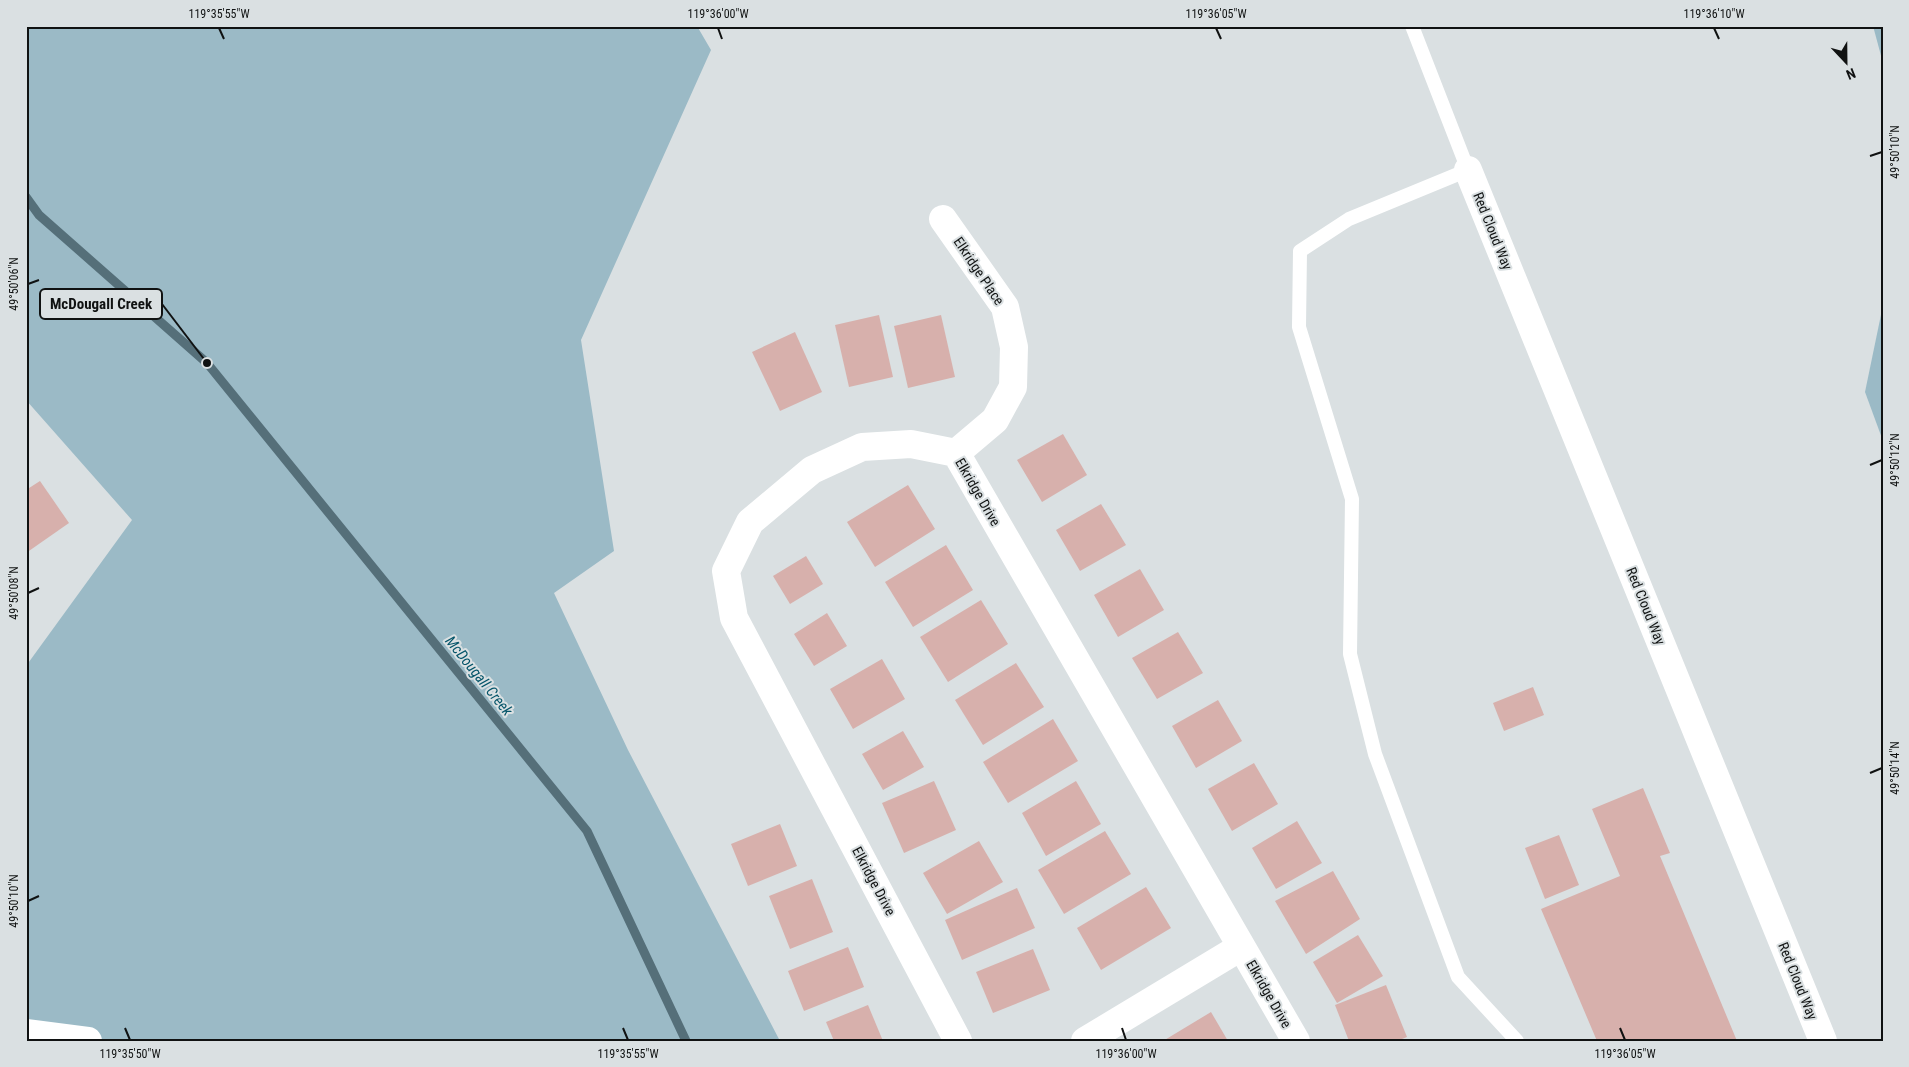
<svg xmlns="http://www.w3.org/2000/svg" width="1909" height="1067" font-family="'Roboto Condensed',sans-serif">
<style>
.green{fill:#9bbac6}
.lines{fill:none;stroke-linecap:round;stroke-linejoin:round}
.stream{stroke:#556f79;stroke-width:9}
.building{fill:#d7b0ac}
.service{stroke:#fff;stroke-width:14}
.minor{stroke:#fff;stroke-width:28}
.tertiary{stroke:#fff;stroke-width:28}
.ticks{fill:none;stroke:#101212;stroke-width:2}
.labels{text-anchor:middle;stroke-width:4;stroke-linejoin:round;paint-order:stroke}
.street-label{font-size:14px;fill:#101212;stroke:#dae0e2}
.water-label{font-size:15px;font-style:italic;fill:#045469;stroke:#dae0e2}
.leader{fill:none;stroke:#101212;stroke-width:2}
.callout-dot{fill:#101212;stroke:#dae0e2;stroke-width:2}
.callout{fill:#dae0e2;stroke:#101212;stroke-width:2}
.callout-label{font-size:15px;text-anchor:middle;font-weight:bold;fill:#101212}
.neatline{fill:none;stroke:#101212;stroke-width:2}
.ticks-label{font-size:12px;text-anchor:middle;fill:#101212}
</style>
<rect width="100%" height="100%" fill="#dae0e2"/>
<!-- green -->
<g class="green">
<path d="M26,26H697L711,50L581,340L614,551L554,593L628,750L780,1041H26V666L132,520L26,400Z"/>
<path d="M1873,26H1883V63Z"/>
<path d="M1883,305V441L1865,392Z"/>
</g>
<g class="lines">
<!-- stream -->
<path class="stream" d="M26,197L39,215L207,363L587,831L686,1041"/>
</g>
<!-- building -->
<g class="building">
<path d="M879,315L893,377L849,387L835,325Z"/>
<path d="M941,315L955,377L908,388L894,326Z"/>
<path d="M795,332L822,392L780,411L752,352Z"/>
<path d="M1063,434L1087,475L1042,502L1017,460Z"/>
<path d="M40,481L69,523L26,553V490Z"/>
<path d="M908,485L935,529L875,567L847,522Z"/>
<path d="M1101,504L1126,545L1080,571L1056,530Z"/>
<path d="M946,545L973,590L913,627L885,582Z"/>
<path d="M806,556L823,584L790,604L773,576Z"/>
<path d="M1140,569L1164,610L1118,637L1094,595Z"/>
<path d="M981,600L1008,644L948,682L920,637Z"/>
<path d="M827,613L847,646L814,666L794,634Z"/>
<path d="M1178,632L1203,673L1157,699L1132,658Z"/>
<path d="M882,659L905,699L853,729L830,689Z"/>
<path d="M1016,663L1044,707L983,745L955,700Z"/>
<path d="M1533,687L1544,715L1504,731L1493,703Z"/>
<path d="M1218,700L1242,741L1196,768L1172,726Z"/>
<path d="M1053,719L1078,761L1008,803L983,762Z"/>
<path d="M903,731L924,767L883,790L862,754Z"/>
<path d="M1254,763L1278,804L1232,831L1208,789Z"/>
<path d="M934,781L956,830L904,853L882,803Z"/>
<path d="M1076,781L1101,824L1046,856L1022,813Z"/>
<path d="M1643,788L1670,853L1660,856L1737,1041H1597L1541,909L1620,876L1592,809Z"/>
<path d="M1297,821L1322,863L1276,889L1252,848Z"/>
<path d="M780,824L797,866L748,886L731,844Z"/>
<path d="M1105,831L1131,874L1064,914L1038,870Z"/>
<path d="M1559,835L1579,885L1545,899L1525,848Z"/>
<path d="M979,841L1003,882L947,914L923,873Z"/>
<path d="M1333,871L1360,919L1306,954L1275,901Z"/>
<path d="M812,879L833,932L790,949L769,896Z"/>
<path d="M1146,887L1171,928L1101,970L1077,928Z"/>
<path d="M1017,888L1035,928L962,960L945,920Z"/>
<path d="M1358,935L1383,976L1337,1003L1313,962Z"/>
<path d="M848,947L864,987L804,1011L788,971Z"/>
<path d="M1033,949L1050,990L993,1013L976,972Z"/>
<path d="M1386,985L1407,1037L1397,1041H1349L1335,1005Z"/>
<path d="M868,1005L883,1041H834L826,1022Z"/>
<path d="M1211,1012L1228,1041H1163Z"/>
</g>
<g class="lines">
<!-- service -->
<path class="service" d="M1412,26L1468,170L1349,219L1300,251L1299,327L1352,499L1350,654L1375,754L1458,977L1517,1041"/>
<!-- minor -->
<g class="minor">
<path d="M1468,170L1823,1041"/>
<path d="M943,219L1005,307L1014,347L1013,387L995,420L956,453"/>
<path d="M958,1041L734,618L726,571L750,522L812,470L862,447L911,444L956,453L1296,1041"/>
<path d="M1085,1041L1241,947"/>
</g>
<!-- tertiary -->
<path class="tertiary" d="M26,1033L88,1041"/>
</g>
<!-- ticks -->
<path class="ticks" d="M219,28L224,39M718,28L722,39M1216,28L1221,39M1714,28L1719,39M1870,156L1882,152M28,284L39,280M1870,465L1882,460M28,593L39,588M1870,773L1882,768M28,901L39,896M125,1028L130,1040M623,1028L628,1040M1122,1028L1126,1040M1620,1028L1625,1040"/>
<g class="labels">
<!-- street labels -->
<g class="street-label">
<text transform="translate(1493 231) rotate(68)" y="5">Red Cloud Way</text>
<text transform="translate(979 271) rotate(56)" y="5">Elkridge Place</text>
<text transform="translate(978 492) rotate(60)" y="5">Elkridge Drive</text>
<text transform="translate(1646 606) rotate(68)" y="5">Red Cloud Way</text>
<text transform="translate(874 881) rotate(62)" y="5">Elkridge Drive</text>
<text transform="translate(1798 981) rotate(68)" y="5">Red Cloud Way</text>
<text transform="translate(1269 994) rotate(60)" y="5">Elkridge Drive</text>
</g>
<!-- water labels -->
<g class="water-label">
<text transform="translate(479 676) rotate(51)" y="5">McDougall Creek</text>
</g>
</g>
<!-- callouts -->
<path class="leader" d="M207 363L162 304"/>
<circle class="callout-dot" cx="207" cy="363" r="5"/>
<rect class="callout" x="40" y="289" width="122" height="30" rx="5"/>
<g class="callout-label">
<text x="101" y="309">McDougall Creek</text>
</g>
<!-- border -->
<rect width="1909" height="1067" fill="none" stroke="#dae0e2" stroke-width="55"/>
<!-- north arrow -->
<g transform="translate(1846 62) rotate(158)" stroke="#dae0e2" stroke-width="4" paint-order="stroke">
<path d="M0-4L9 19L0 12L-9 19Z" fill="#101212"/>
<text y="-8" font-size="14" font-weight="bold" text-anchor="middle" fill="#101212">N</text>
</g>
<rect x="28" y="28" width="1854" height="1012" class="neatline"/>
<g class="ticks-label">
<text x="219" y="18">119°35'55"W</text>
<text x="718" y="18">119°36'00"W</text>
<text x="1216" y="18">119°36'05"W</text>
<text x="1714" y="18">119°36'10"W</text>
<text transform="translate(1895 152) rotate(-90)" y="4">49°50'10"N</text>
<text transform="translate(14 284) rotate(-90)" y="4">49°50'06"N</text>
<text transform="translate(1895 460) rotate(-90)" y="4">49°50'12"N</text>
<text transform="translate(14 593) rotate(-90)" y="4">49°50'08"N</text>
<text transform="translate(1895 768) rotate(-90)" y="4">49°50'14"N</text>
<text transform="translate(14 901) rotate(-90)" y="4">49°50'10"N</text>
<text x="130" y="1058">119°35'50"W</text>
<text x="628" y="1058">119°35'55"W</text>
<text x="1126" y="1058">119°36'00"W</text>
<text x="1625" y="1058">119°36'05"W</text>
</g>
</svg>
